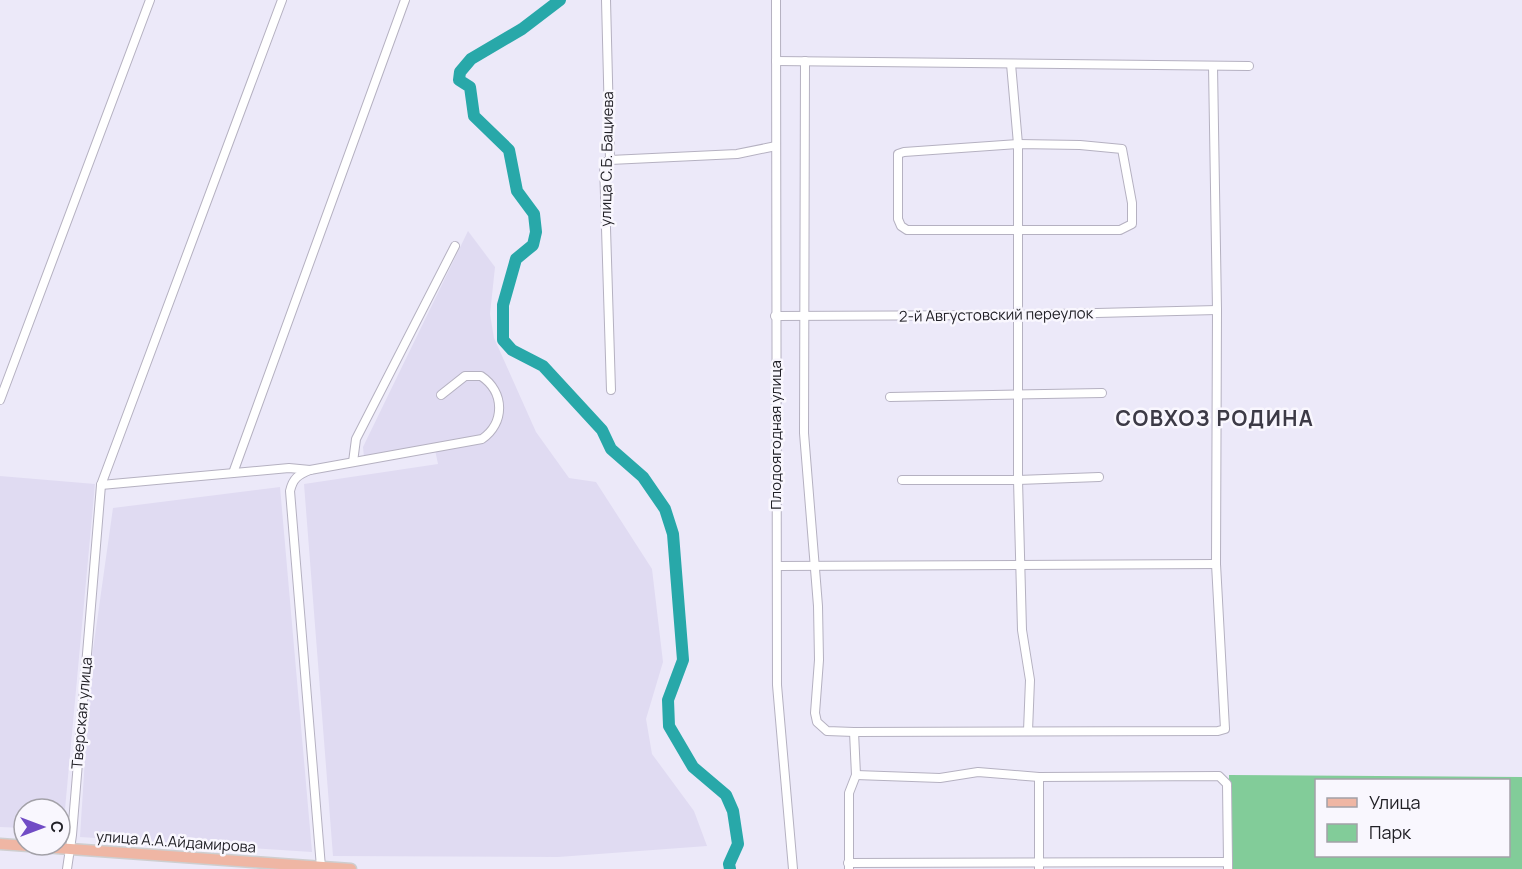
<svg xmlns="http://www.w3.org/2000/svg" width="1522" height="869" font-family="Manrope,sans-serif">
<style>
.built{fill:#e0dbf2}
.green{fill:#82cc99;fill-rule:evenodd}
.lines{fill:none;stroke-linecap:round;stroke-linejoin:round}
.river{stroke:#28a8a9;stroke-width:12}
.minor-casing{stroke:#b5b1c1;stroke-width:10}
.major-casing{stroke:#cececf;stroke-width:13}
.minor{stroke:#fff;stroke-width:8}
.major{stroke:#efb6a4;stroke-width:10}
.labels{text-anchor:middle;stroke-width:5;stroke-linejoin:round;paint-order:stroke}
.street-label{font-size:15px;fill:#212026;stroke:#f9f7fe}
.district-label{font-size:21px;font-weight:bold;letter-spacing:1.5px;fill:#3c3a46;stroke:#f9f7fe}
</style>
<rect width="100%" height="100%" fill="#ece9f9"/>
<!-- built -->
<g class="built">
<path d="M468,231L495,267L490,314L494,338L536,432L569,478L596,482L652,569L663,662L646,719L652,754L694,811L707,846L558,857L333,856L304,484L438,464L434,445L364,457L363,447Z"/>
<path d="M0,476L95,484L63,831H60V809H24V828L0,827Z"/>
<path d="M280,487L312,852L80,837L91,664L113,508Z"/>
</g>
<!-- green -->
<path class="green" d="M1229,775L1522,777V869H1230ZM1316,780H1508V856H1316Z"/>
<g class="lines">
<!-- river -->
<path class="river" d="M560,0L522,29L471,59L460,72L459,80L470,87L474,116L509,150L517,191L534,214L536,232L533,245L516,259L503,305V340L512,350L543,366L602,430L611,449L643,477L665,509L673,534L683,660L668,700L669,726L693,767L726,795L733,811L738,844L729,864L730,869"/>
<defs>
<g id="minor">
<path d="M606,0L610,160L604,163L611,390"/>
<path d="M776,0L777,685L793,869"/>
<path d="M776,61L1249,66"/>
<path d="M805,61L804,433L818,606L819,660L815,713L817,722L827,731L854,732L1218,731L1225,729L1216,564L1217,310L1213,66"/>
<path d="M1011,64L1018,144V480L1099,477"/>
<path d="M1018,144L1080,145L1122,149L1132,203V224L1120,230H907L901,226L898,219V154L904,152Z"/>
<path d="M610,160L737,154L776,146"/>
<path d="M775,316L1017,315L1217,310"/>
<path d="M890,397L1102,393"/>
<path d="M0,400L150,0"/>
<path d="M353,462L356,439L455,246"/>
<path d="M233,473L405,0"/>
<path d="M902,480H1018L1022,630L1030,680L1028,731"/>
<path d="M101,485L289,468L310,470"/>
<path d="M777,566L1216,564"/>
<path d="M856,775L940,778L978,772L1039,777L1219,776L1227,784L1228,862"/>
<path d="M1039,777V869"/>
<path d="M848,863L1228,862V869"/>
<path d="M321,867L290,491C293,478 298,475 310,470L482,439C505,423 505,392 481,376H465L441,395"/>
<path d="M67,869L72,835L101,485L282,0"/>
<path d="M849,869V793L856,775L854,732"/>
</g>
<path id="major" d="M0,844L351,869"/>
</defs>
<!-- minor casing -->
<use href="#minor" class="minor-casing"/>
<!-- major casing -->
<use href="#major" class="major-casing"/>
<!-- minor -->
<use href="#minor" class="minor"/>
<!-- major -->
<use href="#major" class="major"/>
</g>
<g class="labels">
<!-- street labels -->
<g class="street-label">
<text transform="translate(607 159) rotate(-89)" y="5">улица С.Б. Бациева</text>
<text transform="translate(996 315) rotate(-1)" y="5">2-й Августовский переулок</text>
<text transform="translate(776 435) rotate(-90)" y="5">Плодоягодная улица</text>
<text transform="translate(82 713) rotate(-85)" y="5">Тверская улица</text>
<text transform="translate(176 842) rotate(4)" y="5">улица А.А.Айдамирова</text>
</g>
<!-- district labels -->
<g class="district-label">
<text x="1215" y="426">СОВХОЗ РОДИНА</text>
</g>
</g>
<!-- legend -->
<rect x="1315" y="779" width="195" height="78" fill="#f9f7fe" stroke="#a3a1a8" stroke-width="1.5"/>
<rect x="1327" y="798" width="30" height="9" fill="#efb6a4" stroke="#a3a1a8" stroke-width="1.5"/>
<text x="1369" y="809" font-size="18" fill="#212026">Улица</text>
<rect x="1327" y="824" width="30" height="18" fill="#82cc99" stroke="#a3a1a8" stroke-width="1.5"/>
<text x="1369" y="839" font-size="18" fill="#212026">Парк</text>
<!-- north arrow -->
<g transform="translate(42 827) rotate(90)"><circle r="28" fill="#f9f7fe" stroke="#a3a1a8" stroke-width="1.5"/>
<path d="M0-4.5L10 22L0 15L-10 22Z" fill="#714cc5"/>
<text y="-9" font-size="16" font-weight="bold" text-anchor="middle" fill="#212026">С</text>
</g>
</svg>
